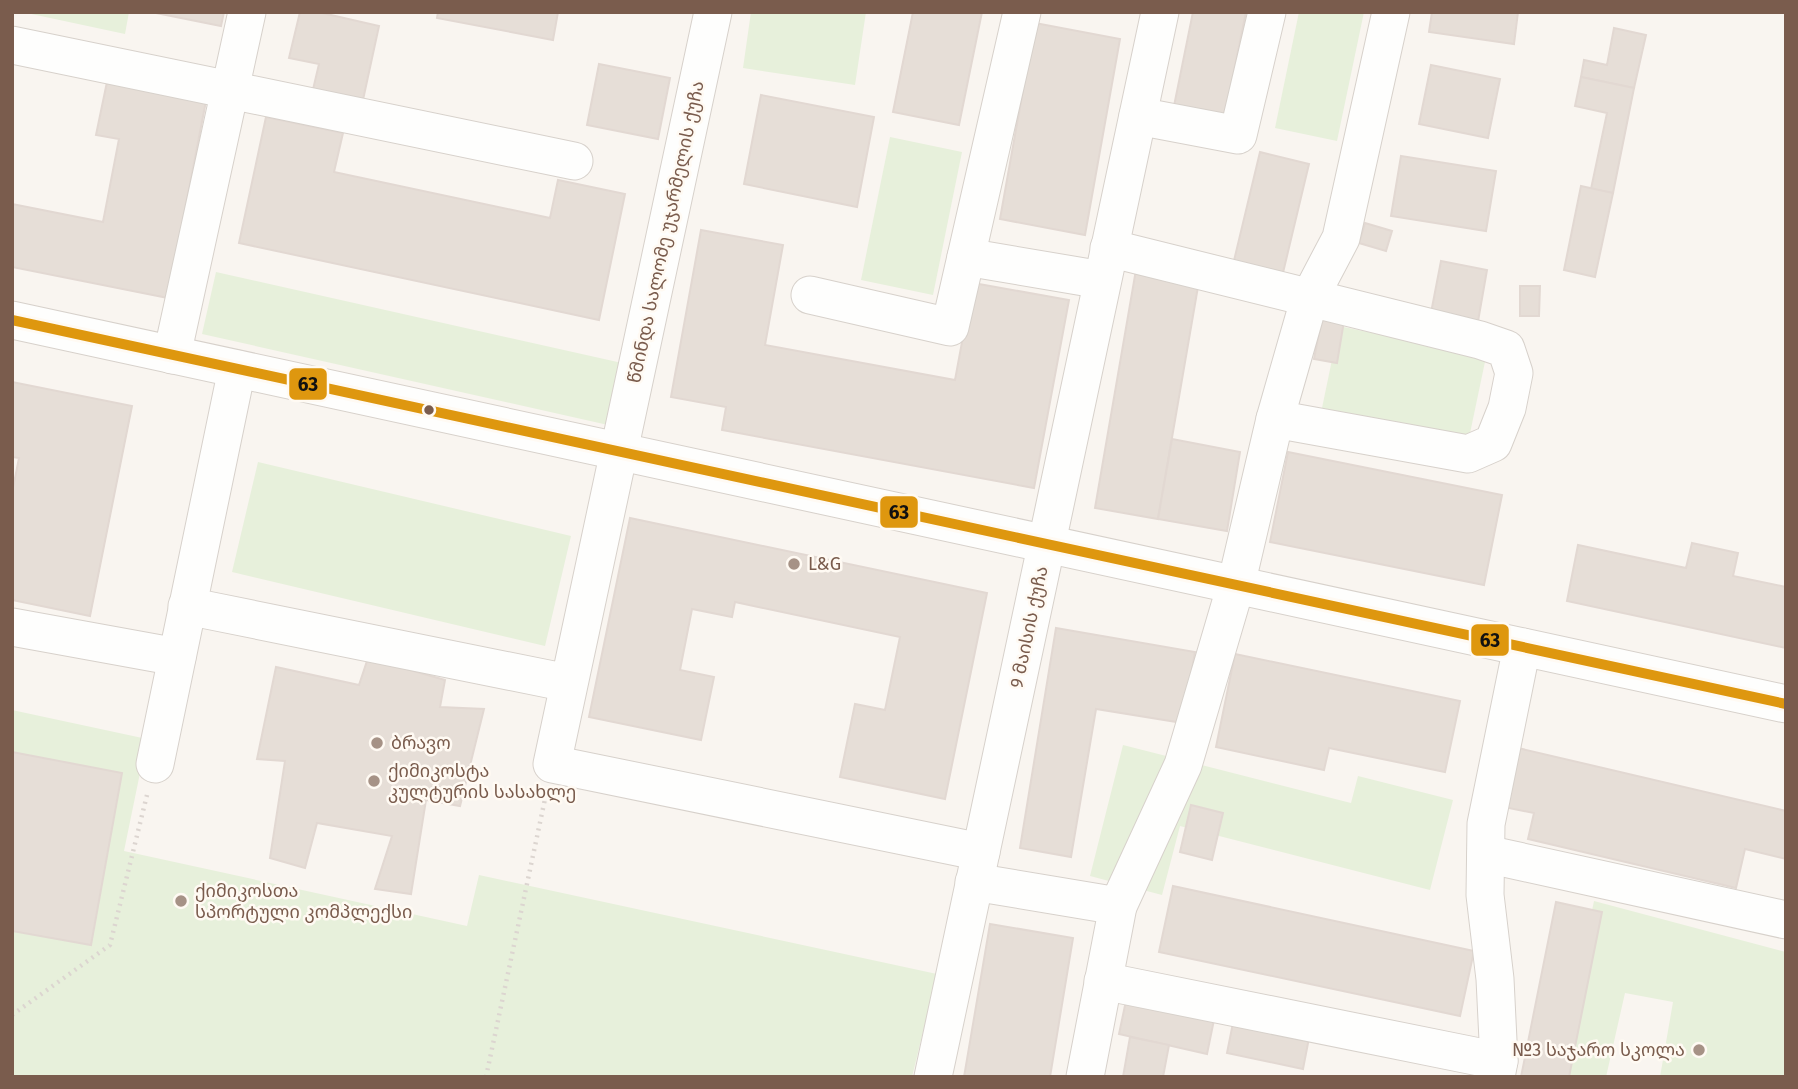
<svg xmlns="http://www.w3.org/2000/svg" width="1798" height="1089" font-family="'Fira Sans','Noto Sans Georgian',sans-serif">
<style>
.green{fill:#e7f0db}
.building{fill:#e6ded7;stroke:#e2d8d2;stroke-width:2}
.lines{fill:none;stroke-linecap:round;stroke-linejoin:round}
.minor-casing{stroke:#d7d1cb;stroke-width:39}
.path{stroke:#dcd5d0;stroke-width:4.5;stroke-dasharray:2 5;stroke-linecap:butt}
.minor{stroke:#fefefd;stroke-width:37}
.bus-1-casing{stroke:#fffaf3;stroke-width:16}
.bus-1{stroke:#de970f;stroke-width:10}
.bus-dot{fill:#7a5c4d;stroke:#fffaf3;stroke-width:2.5}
.poi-dot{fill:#a69286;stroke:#fffaf3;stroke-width:2.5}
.labels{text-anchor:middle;stroke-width:5;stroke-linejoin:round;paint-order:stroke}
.street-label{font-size:18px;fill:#7a5c4d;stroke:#fffaf3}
.poi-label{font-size:18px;fill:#7a5c4d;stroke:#fffaf3;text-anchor:start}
.line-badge{stroke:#fffaf3;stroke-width:2.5}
.pale-badge-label{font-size:19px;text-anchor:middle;font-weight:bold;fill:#111}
</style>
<rect width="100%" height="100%" fill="#f9f5f0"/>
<!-- green -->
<g class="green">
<path d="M22,12H129L125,34Z"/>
<path d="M751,12H866L855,85L743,68Z"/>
<path d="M1299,12H1364L1337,141L1275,128Z"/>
<path d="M890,137L962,152L933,295L861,280Z"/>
<path d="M216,272L622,363L608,425L202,334Z"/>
<path d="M1339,326L1486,357L1469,438L1322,408Z"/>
<path d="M258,462L571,536L545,646L232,572Z"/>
<path d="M12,710L147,739L124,851L467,926L479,875L937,974L912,1077H12Z"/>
<path d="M1123,745L1351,803L1358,776L1453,800L1430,890L1180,826L1162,895L1090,876Z"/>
<path d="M1594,901L1786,952V1077H1660L1673,1002L1625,993L1606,1077H1557Z"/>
</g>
<!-- building -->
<g class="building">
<path d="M151,12H224L221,26Z"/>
<path d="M300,12H318L379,26L361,109L311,98L319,64L289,58Z"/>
<path d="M438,12H558L553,40L437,18Z"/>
<path d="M913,12H982L959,125L893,112Z"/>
<path d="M1193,12H1246L1225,116L1174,106Z"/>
<path d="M1432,12H1518L1514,44L1429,32Z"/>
<path d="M1035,23L1120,39L1085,235L1000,219Z"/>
<path d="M1614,28L1646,35L1634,88L1581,77L1584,60L1607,65Z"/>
<path d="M599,64L670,78L658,139L587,125Z"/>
<path d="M1431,65L1500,79L1488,138L1419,124Z"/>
<path d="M1581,77L1634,88L1613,193L1591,189L1607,113L1575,106Z"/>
<path d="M107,82L206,101L168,298L12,267V204L103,222L119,139L96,135Z"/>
<path d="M761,95L874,117L857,207L744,184Z"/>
<path d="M266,117L343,133L334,172L550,218L558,180L625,194L599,320L239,243Z"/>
<path d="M1260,152L1309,164L1281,281L1232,269Z"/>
<path d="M1401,156L1496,171L1486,231L1391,216Z"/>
<path d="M1581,186L1613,193L1595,277L1564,270Z"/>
<path d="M1365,223L1392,231L1386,251L1359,243Z"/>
<path d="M701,230L783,245L765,345L955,380L973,283L1069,300L1034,488L722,430L726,407L671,397Z"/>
<path d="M1441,261L1487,270L1477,327L1430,318Z"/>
<path d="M1137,264L1200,275L1158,519L1095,508Z"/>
<path d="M1520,286H1540L1539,316H1520Z"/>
<path d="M1322,317L1344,321L1337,363L1314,359Z"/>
<path d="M12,382L132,406L90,616L12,600V493L19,458L12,457Z"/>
<path d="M1172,439L1240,452L1227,531L1158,519Z"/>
<path d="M1288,452L1502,495L1484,585L1270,542Z"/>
<path d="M630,518L987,593L945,799L840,777L855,704L885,710L900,637L735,602L732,617L692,609L680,670L714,677L701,740L589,717Z"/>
<path d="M1692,543L1738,553L1733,576L1786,587V648L1567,601L1578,545L1686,568Z"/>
<path d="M1056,628L1195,652L1183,723L1096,709L1071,857L1020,848Z"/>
<path d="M1235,654L1460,701L1445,772L1329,748L1324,770L1216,747Z"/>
<path d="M368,658L445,680L440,707L484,709L460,806L426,800L411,894L375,889L392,836L317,823L305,868L270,858L285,761L257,759L276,667L359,685Z"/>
<path d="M1518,748L1786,811V859L1745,849L1736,888L1528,839L1534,813L1504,807Z"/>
<path d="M12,752L122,773L91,945L12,931Z"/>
<path d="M1191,805L1223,813L1212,860L1180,852Z"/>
<path d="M1173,886L1474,951L1460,1016L1159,952Z"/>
<path d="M1556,902L1602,912L1569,1077H1521Z"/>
<path d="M990,924L1073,938L1050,1077H964Z"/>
<path d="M1127,996L1215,1015L1207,1054L1119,1034Z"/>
<path d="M1233,1023L1309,1038L1303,1069L1227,1053Z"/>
<path d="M1130,1037L1169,1045L1163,1077H1123Z"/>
</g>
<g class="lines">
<defs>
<g id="minor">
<path d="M713,12L552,764L981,852"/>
<path d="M12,45L574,161"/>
<path d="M1138,116L1238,135L1267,12"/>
<path d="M1109,248L1480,340L1506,349L1514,373L1507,408L1493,443L1468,454L1275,419"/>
<path d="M966,257L1102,280"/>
<path d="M810,295L950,327L1022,12"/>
<path d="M12,320L1786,704"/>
<path d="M172,355L247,12"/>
<path d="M187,606L568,683"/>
<path d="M12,627L177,657"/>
<path d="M155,764L237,369"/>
<path d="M1486,854L1786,920"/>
<path d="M974,882L1118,906"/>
<path d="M1103,981L1499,1061"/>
<path d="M933,1077L1160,12"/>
<path d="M1085,1077L1118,906L1183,765L1236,585L1275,419L1310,297L1341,238L1391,12"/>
<path d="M1496,1077L1499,1061L1495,979L1485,895L1486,824L1522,647"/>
</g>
</defs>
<!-- minor casing -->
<use href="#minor" class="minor-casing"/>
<!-- path -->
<g class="path">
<path d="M12,1015L110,945L147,795"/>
<path d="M486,1077L545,799"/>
</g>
<!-- minor -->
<use href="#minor" class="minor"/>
<defs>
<path id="bus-1" d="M12,320L1786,704"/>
</defs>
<!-- bus-1 casing -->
<use href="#bus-1" class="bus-1-casing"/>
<!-- bus-1 -->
<use href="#bus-1" class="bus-1"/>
</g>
<!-- markers -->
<circle class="bus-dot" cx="429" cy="410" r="6"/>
<g class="poi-dot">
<circle cx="794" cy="564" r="7"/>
<circle cx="377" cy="743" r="7"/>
<circle cx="374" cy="781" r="7"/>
<circle cx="181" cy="901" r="7"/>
<circle cx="1699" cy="1050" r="7"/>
</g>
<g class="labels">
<!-- street labels -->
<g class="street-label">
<text transform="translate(666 232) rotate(-78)" y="6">წმინდა სალომე უჯარმელის ქუჩა</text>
<text transform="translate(1029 627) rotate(-78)" y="6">9 მაისის ქუჩა</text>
</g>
<!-- poi labels -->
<g class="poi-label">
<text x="808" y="570">L&amp;G</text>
<text x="391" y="749">ბრავო</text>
<text x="388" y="777">ქიმიკოსტა<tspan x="388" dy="21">კულტურის სასახლე</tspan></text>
<text x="195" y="897">ქიმიკოსთა<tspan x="195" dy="21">სპორტული კომპლექსი</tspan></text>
<text x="1685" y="1056" text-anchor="end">№3 საჯარო სკოლა</text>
</g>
</g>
<g class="line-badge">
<rect x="288" y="367" width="40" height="34" rx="7" fill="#de970f"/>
<rect x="879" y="495" width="40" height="34" rx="7" fill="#de970f"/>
<rect x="1470" y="623" width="40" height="34" rx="7" fill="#de970f"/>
</g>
<g class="pale-badge-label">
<text x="308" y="391">63</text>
<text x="899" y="519">63</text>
<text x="1490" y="647">63</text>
</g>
<!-- border -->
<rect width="1798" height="1089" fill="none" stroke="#7a5c4d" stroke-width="28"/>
</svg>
